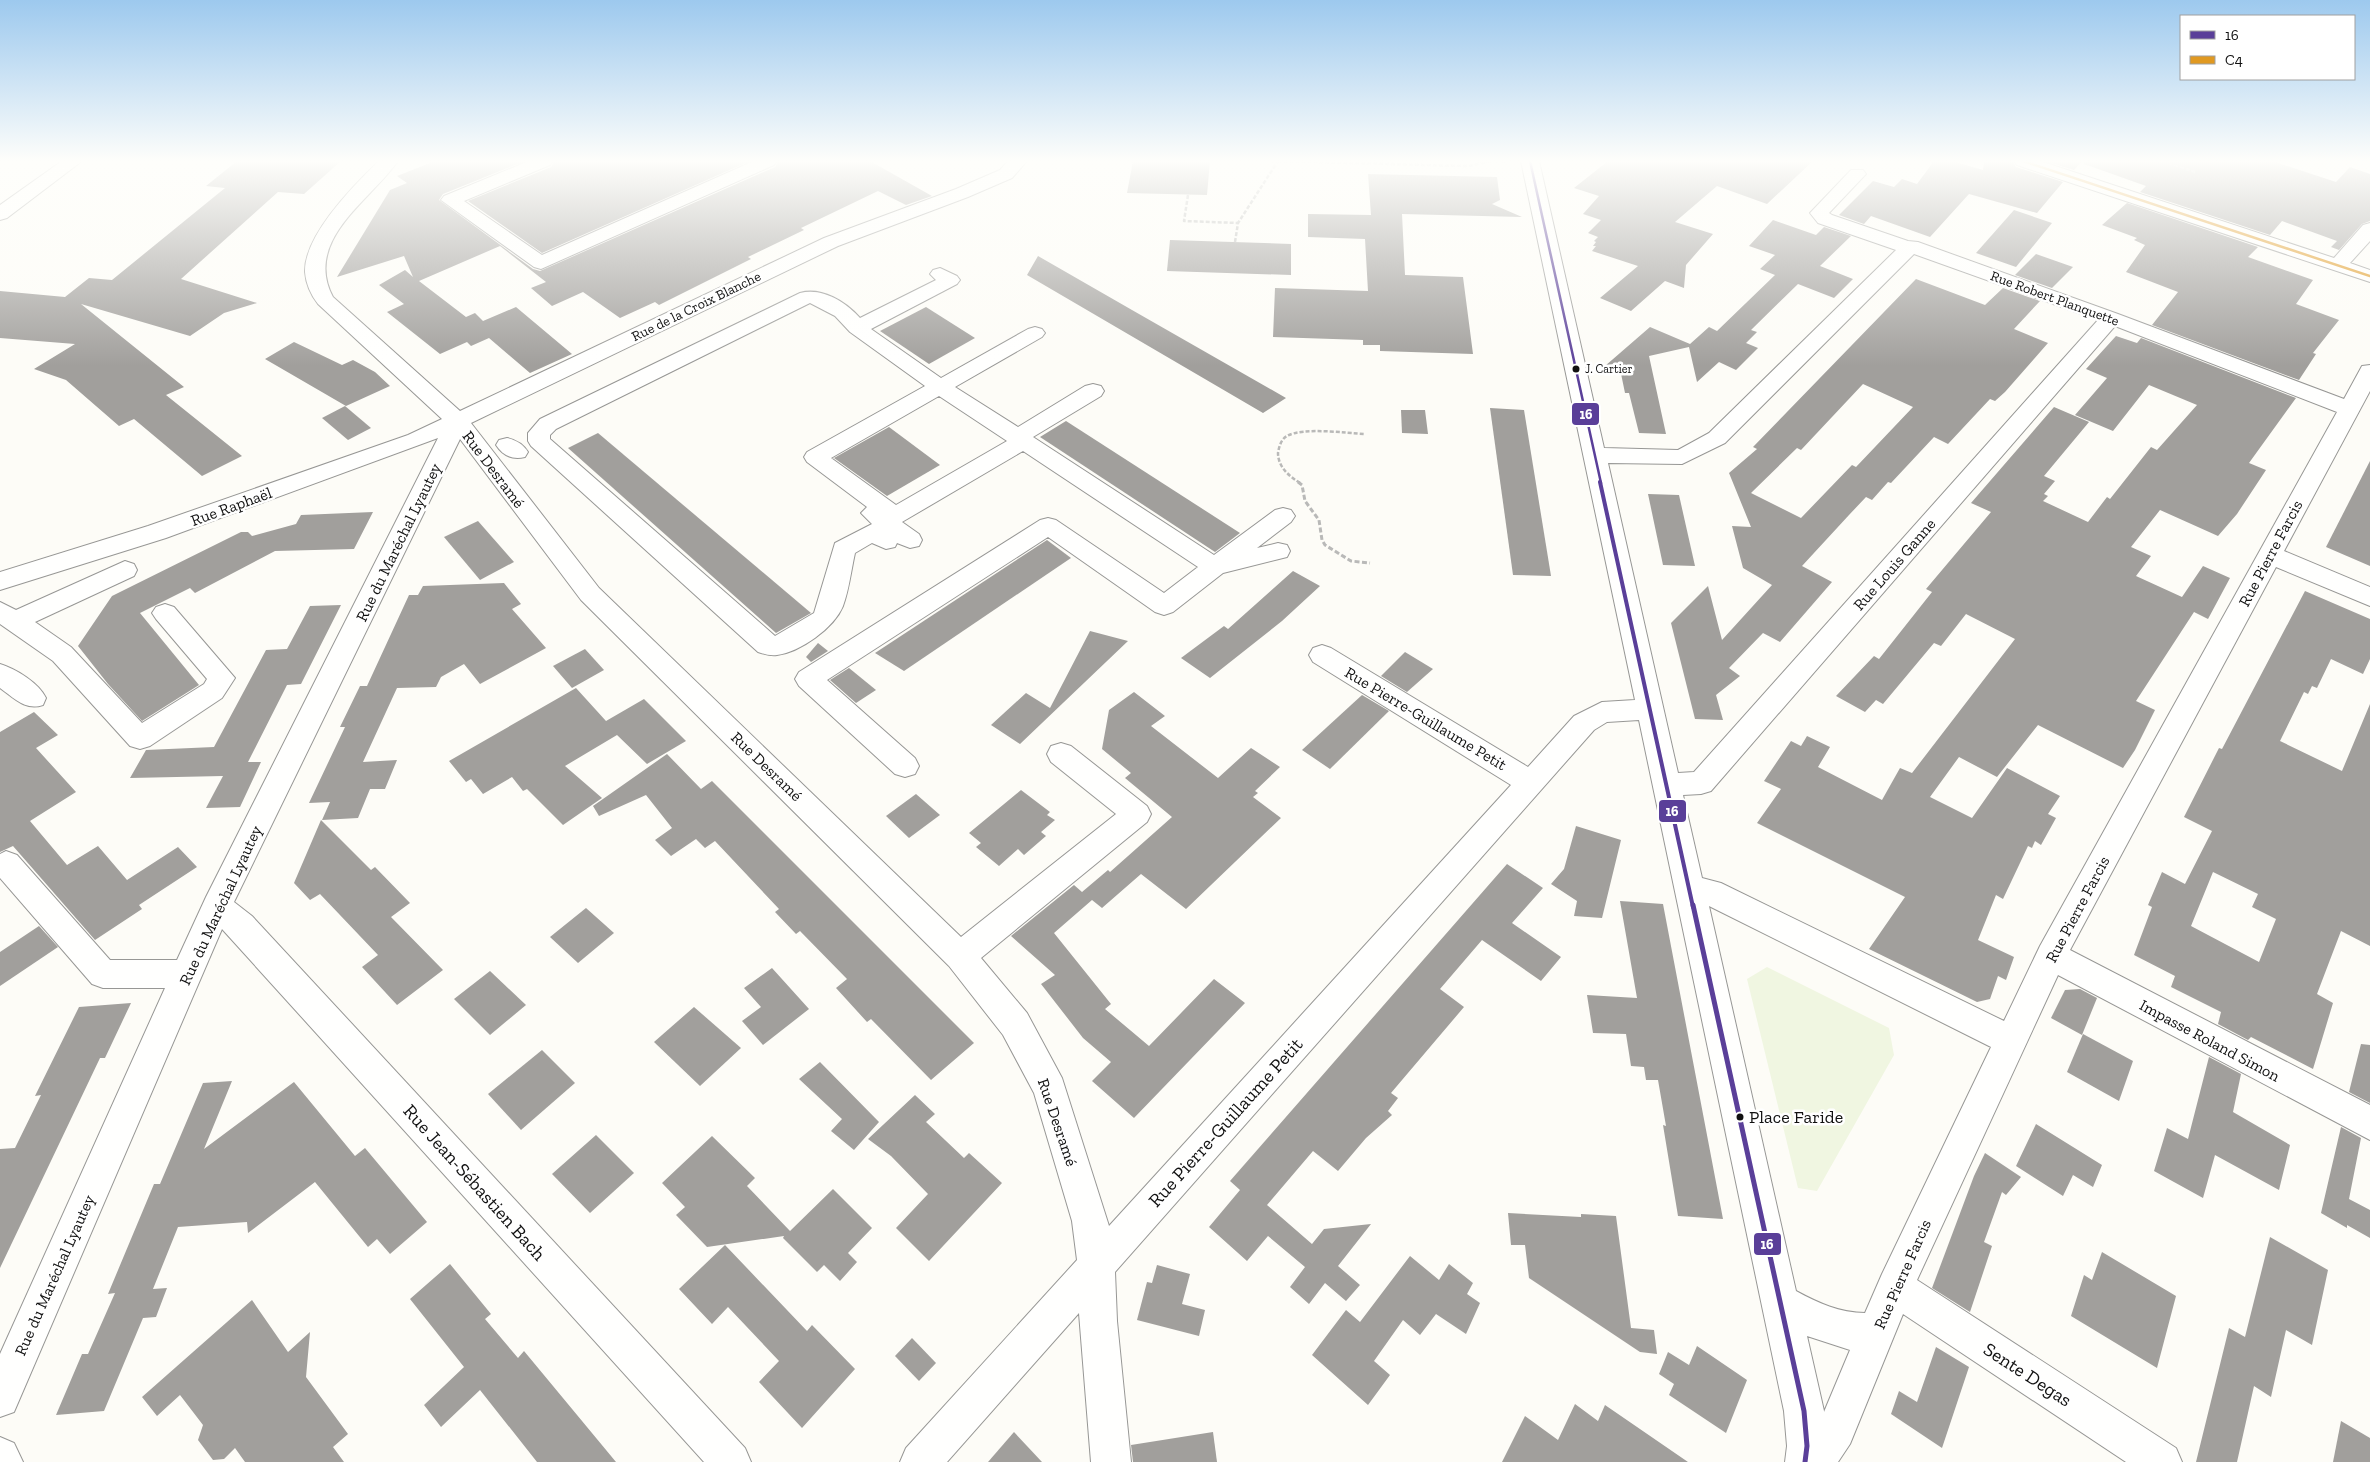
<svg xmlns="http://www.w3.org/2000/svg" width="2370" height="1462" font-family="'Zilla Slab',serif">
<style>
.pitch{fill:#f0f6e1}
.building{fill:#a19f9c;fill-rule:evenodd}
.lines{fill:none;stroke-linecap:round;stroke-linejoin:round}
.minor-casing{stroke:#979795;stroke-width:2}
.path-far1{stroke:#b9b9b8;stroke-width:2.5;stroke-dasharray:4 2;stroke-linecap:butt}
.path{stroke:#b9b9b8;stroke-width:3;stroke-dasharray:5 2.5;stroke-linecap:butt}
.minor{fill:#fffffe;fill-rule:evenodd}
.bus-1-far2-casing{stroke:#fff;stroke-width:5}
.bus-1-far1-casing{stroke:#fff;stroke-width:8}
.bus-1-casing{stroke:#fff;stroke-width:9}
.bus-2-casing{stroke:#fff;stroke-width:5}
.bus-1-far2{stroke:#5a3f99;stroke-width:2.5}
.bus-1-far1{stroke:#5a3f99;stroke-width:4}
.bus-1{stroke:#5a3f99;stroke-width:5}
.bus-2{stroke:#e09921;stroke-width:2.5}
.bus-dot{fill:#111;stroke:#fff;stroke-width:2}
.labels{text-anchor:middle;stroke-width:5;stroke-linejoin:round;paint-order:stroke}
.far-bus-label{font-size:12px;fill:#111;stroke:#fff;text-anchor:start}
.far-street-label{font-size:14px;fill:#111;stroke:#fff}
.street-label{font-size:16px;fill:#111;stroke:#fff}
.near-bus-label{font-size:18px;fill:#111;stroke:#fff;text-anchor:start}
.near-street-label{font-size:19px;fill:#111;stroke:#fff}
.line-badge{stroke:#fff;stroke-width:2}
.badge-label{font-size:14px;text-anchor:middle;font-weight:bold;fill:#fff}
</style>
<rect width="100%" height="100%" fill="#fdfcf7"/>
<!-- pitch -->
<path class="pitch" d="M1767,967L1889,1028L1894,1055L1817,1191L1798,1188L1747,979Z"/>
<!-- building -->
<g class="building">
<path d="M237,161H341L304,194L278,192L181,279L257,303L224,313L190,336L81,304L184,387L166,395L242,456L202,476L134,419L119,426L66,380L34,369L75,344L0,338V291L65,297L89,278L112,280L225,188L206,186Z"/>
<path d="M435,161H525L443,194L439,200L533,269L540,271L775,167L779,161H870L932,196L906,205L878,191L801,228L804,230L748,257L751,259L659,305L655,302L620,318L583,292L552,306L531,288L546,282L500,246L419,281L466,317L475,313L483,321L516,307L572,354L530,373L489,338L471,346L467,342L440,354L387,312L404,304L379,285L405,270L413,277L404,256L337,277L390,190L407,183L397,176Z"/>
<path d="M555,161H750L542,253L468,201L551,167Z"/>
<path d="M1133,161H1210L1207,195L1127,193Z"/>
<path d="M1608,161H1813L1767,204L1717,186L1675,222L1713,234L1686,265L1684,288L1665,281L1631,311L1600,298L1638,266L1592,251L1596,246H1593L1596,242L1594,241L1598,237L1588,233L1601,220L1583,214L1599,196L1574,188Z"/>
<path d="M1934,161H1952L1983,170L1984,161H2012L2016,167L2063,182L2037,213L1969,194L1930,237L1871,216L1864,224L1839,215L1873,181L1894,187L1902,179L1917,184Z"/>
<path d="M2045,161H2082L2074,170Z"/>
<path d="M2084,161H2272L2336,182L2350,167L2370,174V221L2362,224L2339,250L2331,247L2337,241L2282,221L2270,235L2140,192L2146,186L2084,164Z"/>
<path d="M1368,174L1497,177L1500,200L1492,204L1522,217L1402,214L1405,275L1463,277L1473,354L1380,351V345H1363V340L1273,337L1275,288L1368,291L1365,239L1308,237V214L1371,215Z"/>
<path d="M2127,203L2258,247L2248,257L2313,280L2296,304L2339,320L2313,353L2316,354L2299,380L2152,325L2178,292L2126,272L2145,245L2134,240L2137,238L2102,225Z"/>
<path d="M2014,210L2052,223L2016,267L1976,253Z"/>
<path d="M1773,220L1816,235L1824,227L1851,236L1820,266L1853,279L1834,298L1798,284L1751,330L1757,332L1746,343L1758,348L1736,370L1719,362L1697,382L1689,347L1649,356L1666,434L1639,433L1629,393H1625L1619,364L1623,362L1605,366L1650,327L1690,344L1709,327L1717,331L1775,275L1760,269L1775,255L1749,246Z"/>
<path d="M1170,240L1291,244V275L1167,271Z"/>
<path d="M2036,254L2073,267L2052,288L2015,275Z"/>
<path d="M1038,256L1132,310L1286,398L1263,413L1027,275Z"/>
<path d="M1916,279L1985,305L2003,288L2040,301L2014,329L2048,343L2005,392L1995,401L1990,399L1948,444L1934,437L1891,483L1888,482L1872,500L1866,497L1849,515L1802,566L1832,582L1780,642L1763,633L1729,668L1740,676L1716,695L1723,720L1695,719L1671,623L1708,586L1722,640L1772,585L1743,568L1732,526L1751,527L1729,473L1757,449L1753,447ZM1863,384L1913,407L1856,467L1852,465L1801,518L1751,493L1797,448L1801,450Z"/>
<path d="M926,307L975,338L929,364L880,331Z"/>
<path d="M2116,336L2137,343L2141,338L2296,398L2249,463L2266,470L2237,514L2218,536L2160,510L2131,547L2151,556L2136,576L2182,597L2203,566L2230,578L2208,619L2194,612L2136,701L2155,710L2135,750L2123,768L2038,725L1997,777L1959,757L1930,797L1972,818L2007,768L2060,796L2048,814L2056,818L2041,845L2035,841L2032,848L2028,846L2003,899L1996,895L1978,940L2014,957L2006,980L1998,976L1990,999L1977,1002L1869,949L1905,897L1757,823L1781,789L1764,781L1791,741L1801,746L1807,736L1830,747L1818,767L1882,800L1900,768L1912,773L2015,639L1966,614L1941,646L1934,643L1883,704L1876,700L1865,712L1836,696L1874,656L1879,659L1932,592L1926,589L1991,512L1971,503L2054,407L2089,422L2044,476L2055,481L2044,494L2048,496L2043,501L2088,522L2107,497L2110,499L2151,447L2157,450L2197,405L2149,385L2113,431L2075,415L2107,378L2086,369Z"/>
<path d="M294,342L342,365L353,360L375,372L390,386L346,406L265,359Z"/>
<path d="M345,406L371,428L348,440L322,418Z"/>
<path d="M1490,408L1524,410L1551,576L1513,575Z"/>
<path d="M1401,410H1425L1428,434L1402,433Z"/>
<path d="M1066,421L1240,533L1215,552L1040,437Z"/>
<path d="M889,427L940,465L887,496L834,458Z"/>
<path d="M598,433L811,613L776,633L568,448Z"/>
<path d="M2370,461V566L2326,547Z"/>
<path d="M1648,494L1679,495L1695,566L1663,565Z"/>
<path d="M373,512L354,549L275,551L195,593L190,588L140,613L199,685L142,721L108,684L78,646L112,596L241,532H248L252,536L296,524L301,515Z"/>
<path d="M478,521L514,562L480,580L444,537Z"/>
<path d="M1047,540L1071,558L904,671L875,653Z"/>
<path d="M1293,571L1320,586L1282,621L1210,678L1181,658L1224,626L1228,629Z"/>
<path d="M504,583L521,604L512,609L546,648L480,684L464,664L441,677L436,687L397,688L363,762L397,760L385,789H370L358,818L322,820L330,802L309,803L345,727H340L360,686H367L409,595H418L423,586Z"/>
<path d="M2305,591L2370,619V659L2363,674L2331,659L2317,688L2312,686L2308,694L2304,692L2280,741L2342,771L2370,704V946L2341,931L2317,994L2333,1003L2313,1069L2251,1037L2248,1040L2218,1024L2221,1012L2171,987L2175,976L2134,955L2152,907L2148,905L2162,872L2185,884L2212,831L2184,817L2219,748L2222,749ZM2213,872L2258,894L2252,907L2276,919L2259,962L2191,926Z"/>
<path d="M341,605L301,684L287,685L248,762H261L240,807L206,808L223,776L130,778L146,750L214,747L266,650L287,649L310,606Z"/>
<path d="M1090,631L1128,641L1020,744L991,725L1026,693L1050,708Z"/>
<path d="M818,643L828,651L811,662L806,657Z"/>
<path d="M585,649L604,670L572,688L553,666Z"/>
<path d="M1405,652L1433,669L1407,692L1381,676Z"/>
<path d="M849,668L876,690L856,703L830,680Z"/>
<path d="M576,688L606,721L644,699L686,741L647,764L617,735L565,766L602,798L563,825L527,789L523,791L512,777L483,794L471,779L466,782L449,761Z"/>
<path d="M1134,692L1165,716L1151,726L1218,778L1251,748L1280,767L1255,791L1258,793L1253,797L1281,818L1186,909L1141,874L1102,908L1092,900L1054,933L1111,1004L1105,1009L1149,1046L1214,979L1245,1003L1134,1118L1092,1081L1111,1062L1083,1038L1041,984L1055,975L1011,936L1074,885L1082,892L1108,870L1110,872L1172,817L1125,778L1131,773L1102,749L1109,710Z"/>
<path d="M1362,695L1389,711L1330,769L1302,750Z"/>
<path d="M34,712L58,735L36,748L76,792L30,821L67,865L98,846L127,880L178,847L197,867L139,905L142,909L95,940L13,846L0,852V732Z"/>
<path d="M667,754L701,789L712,781L974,1043L931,1080L871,1019L867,1022L836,988L847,979L800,931L796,934L775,912L779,909L715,841L705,848L696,839L671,856L655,840L672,828L646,795L599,816L593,806Z"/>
<path d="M1021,790L1050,812L1047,815L1055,820L1041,832L1046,836L1024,855L1018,849L999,866L976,847L981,843L969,833Z"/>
<path d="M916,794L940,815L909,838L886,816Z"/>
<path d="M321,820L371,870L375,867L410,903L391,917L443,970L397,1005L362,967L378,955L320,894L310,900L294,883Z"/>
<path d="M1576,826L1621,840L1602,918L1574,916L1577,901L1551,884L1564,869Z"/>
<path d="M1507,864L1543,888L1512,923L1561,957L1541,981L1482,940L1440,989L1464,1007L1391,1093L1398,1098L1388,1111L1392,1115L1366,1138L1338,1171L1313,1151L1267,1205L1312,1244L1324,1229L1371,1224L1338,1266L1360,1285L1346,1301L1325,1283L1309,1304L1290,1287L1305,1267L1268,1236L1247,1261L1209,1227L1240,1190L1230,1181Z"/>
<path d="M1620,901L1663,904L1723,1219L1678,1216L1663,1125L1666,1126L1658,1080H1646L1644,1067L1631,1066L1626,1034L1593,1033L1587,995L1637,998Z"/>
<path d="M586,908L614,933L578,963L550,937Z"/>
<path d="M39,926L58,947L0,986V952Z"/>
<path d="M772,968L809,1009L763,1045L742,1021L761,1007L744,988Z"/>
<path d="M490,971L526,1005L490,1035L454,999Z"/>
<path d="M2080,989L2097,998L2082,1035L2051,1018L2065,990Z"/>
<path d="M131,1003L105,1058H100L0,1268V1149L15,1148L41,1095L35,1096L79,1007Z"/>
<path d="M694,1007L741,1048L700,1086L654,1042Z"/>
<path d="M2083,1034L2133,1061L2119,1101L2067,1072Z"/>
<path d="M2361,1044L2370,1045V1103L2349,1092Z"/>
<path d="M542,1050L575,1083L521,1130L488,1094Z"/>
<path d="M2209,1057L2241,1074L2233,1112L2290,1145L2279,1190L2215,1155L2203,1198L2154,1171L2167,1128L2188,1139Z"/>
<path d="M820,1062L879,1122L854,1150L831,1131L842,1119L799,1079Z"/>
<path d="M232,1081L204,1149L294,1082L355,1156L365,1148L427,1222L390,1254L377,1239L368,1247L315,1182L248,1233L247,1222L178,1227L153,1289L167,1288L156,1317L143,1318L104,1411L56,1415L82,1354H88L115,1293L108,1294L154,1184H160L203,1083Z"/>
<path d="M915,1095L935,1114L926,1122L964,1158L969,1153L1002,1183L929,1261L896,1228L928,1194L891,1156L868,1139Z"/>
<path d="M2036,1124L2102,1165L2093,1187L2073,1175L2063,1196L2016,1166Z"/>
<path d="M2341,1127L2361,1138L2349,1199L2370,1210V1238L2347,1225V1228L2321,1213Z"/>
<path d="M596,1135L634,1173L590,1213L552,1174Z"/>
<path d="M712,1136L755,1178L747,1186L790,1231L833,1189L872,1228L848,1253L857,1262L840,1281L824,1265L817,1272L783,1238L784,1236L707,1247L676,1215L685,1207L662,1183Z"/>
<path d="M1985,1153L2021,1177L2006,1195L2002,1192L1984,1242L1992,1246L1970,1312L1932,1288L1974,1176Z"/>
<path d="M1508,1213L1581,1217V1214L1616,1216L1631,1328L1654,1330L1657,1354L1640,1352L1529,1278L1525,1245H1511Z"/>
<path d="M2270,1237L2328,1270L2312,1345L2286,1330L2271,1397L2254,1386L2237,1462H2196L2229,1328L2245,1337Z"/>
<path d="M725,1245L807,1331L812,1325L855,1369L802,1428L759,1382L779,1361L728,1307L712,1324L679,1289Z"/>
<path d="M2102,1252L2176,1296L2157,1368L2071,1316L2084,1275L2092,1280Z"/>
<path d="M1410,1256L1439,1280L1449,1264L1473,1283L1467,1294L1480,1303L1466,1334L1436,1314L1420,1335L1403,1320L1374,1361L1390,1375L1368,1405L1312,1355L1346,1310L1360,1322Z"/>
<path d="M450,1264L491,1314L485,1319L518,1358L524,1351L616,1462H537L480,1390L441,1427L424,1405L464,1367L410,1299Z"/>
<path d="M1157,1265L1190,1274L1182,1304L1205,1310L1199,1336L1137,1320L1147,1282L1152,1283Z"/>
<path d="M252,1300L288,1352L310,1332L306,1377L348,1434L333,1447L344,1462H245L235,1448L224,1459L213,1460L198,1440L203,1425L180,1395L157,1416L142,1397Z"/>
<path d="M912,1338L936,1363L919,1381L895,1356Z"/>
<path d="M1697,1346L1747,1380L1726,1433L1669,1395L1674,1384L1659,1374L1668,1352L1689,1365Z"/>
<path d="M1936,1347L1969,1367L1942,1448L1891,1414L1899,1391L1917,1402Z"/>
<path d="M1575,1404L1598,1421L1605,1405L1688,1462H1502L1525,1416L1558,1440Z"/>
<path d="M2341,1421L2370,1438V1462H2333Z"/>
<path d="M1014,1432L1042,1462H988Z"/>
<path d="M1213,1432L1217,1462H1133L1131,1445Z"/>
</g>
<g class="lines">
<defs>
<g id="minor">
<path d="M62,161H82L7,218L0,220V205Z"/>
<path d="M379,161H398C370,201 303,240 333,297L460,411L824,238L956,189L1000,170L1008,161H1027L1012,178L968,197L838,246L471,423L599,588L961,937L1116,814L1051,762L1047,754L1051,746L1061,743L1071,746L1147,806L1151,814L1147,822L981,958L1027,1013L1062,1078L1109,1226L1511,785L1313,662L1309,655L1313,648L1322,645L1331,648L1528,767L1574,716L1602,702L1635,700L1521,161H1539L1604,448L1678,450L1709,433L1896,250L1818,223L1810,213L1851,170H1863L1866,174L1829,213L1832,215L1908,241L1918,242L2118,314L2344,399L2362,366L2370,365V391L2284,551L2370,587V606L2276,567L2070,950L2370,1105V1140L2058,975L1917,1280L2176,1448L2182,1462H2126L1903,1314L1850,1444L1838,1462H1785L1787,1446L1784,1411L1639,720L1607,722L1594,730L1115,1272L1117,1321L1131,1462H1091L1079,1313L947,1462H900L906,1448L1077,1260L1072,1221L1034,1093L1003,1035L949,966L581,600L460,439L234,902L252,916L745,1448L751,1462H704L222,929L14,1412L0,1417V1354L165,988H103L92,984L0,878V854L6,851L17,855L110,960H177L206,897L438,438L166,538L0,590V572L148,526L408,435L442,419L318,304C311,295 306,284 305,272C304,235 354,185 379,161ZM1914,254L2098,320L1694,772L1678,773L1608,463L1682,464L1725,443ZM2115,326L2337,412L2040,946L2004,1021L1721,883L1702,878L1683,795L1701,794L1711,791ZM1709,906L1991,1047L1882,1274L1865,1313C1840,1313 1818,1303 1796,1291ZM1807,1336L1850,1350L1824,1412V1411Z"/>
<path d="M529,161H553L550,165L464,201L542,255L754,161H777L774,165L541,269L534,267L441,200L444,196Z"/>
<path d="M2014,161H2040L2334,258L2363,225L2370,223V241L2350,263L2370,270V282L2017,165Z"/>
<path d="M940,268L957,276L960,280L957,284L871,329L941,378L1028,329L1035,327L1042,329L1045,333L1042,337L955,387L1018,427L1085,386L1093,384L1101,386L1104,391L1101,396L1033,437L1214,555L1275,510L1283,508L1291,510L1295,516L1291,522L1257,548L1278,543L1287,545L1290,551L1287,557L1223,573L1173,612L1164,615L1155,612L1048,537L827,680L915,758L919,766L915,774L905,777L895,774L799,686L795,679L799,672L1040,520L1048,518L1056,520L1164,593L1198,567L1023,451L902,522L919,534L922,540L919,546L910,548L897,543L895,547L886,549L872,543L855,553C851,571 849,590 843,606C834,628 800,652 777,655C770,656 764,654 758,652L531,446L528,441V433L540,419L800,293C822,287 846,302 860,318L936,280L930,274L933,270ZM810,303L835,316L850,332L925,386L807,452L804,457L807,462L867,507L861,513L872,524L835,543L814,613L775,636L550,439V435L556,429ZM939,396L1007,441L896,505L831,458Z"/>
<path d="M507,438C516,440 523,444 528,452L525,457C513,460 503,456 496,445L499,440Z"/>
<path d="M125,561L134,564L137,570L134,576L35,622L71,647L142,723L204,684L207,679L156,619L152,613L156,607L165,604L174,607L235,678L222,698L150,746L140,749L130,746L53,661L0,624V602L16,610Z"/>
<path d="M0,664C16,669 39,683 46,698L43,705C25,711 14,698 0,688Z"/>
<path d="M0,1437L14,1443L23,1462H0Z"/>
</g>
</defs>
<!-- minor casing -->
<use href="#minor" class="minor-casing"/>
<!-- path-far1 -->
<g class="path-far1">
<path d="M1271,161L1467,166L1494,161"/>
<path d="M1496,161H1507"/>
<path d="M2163,161L2195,172"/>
<path d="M1188,195L1184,221L1238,223"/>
<path d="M1235,242L1238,223L1278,161"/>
<path d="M1300,483C1289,476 1278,467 1278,453C1279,447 1281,439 1287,436C1303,427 1346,433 1365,434"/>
</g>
<!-- path -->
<path class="path" d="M1298,482L1302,485L1305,501L1319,520L1322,540L1325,545L1351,561L1370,563"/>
<!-- minor -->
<use href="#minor" class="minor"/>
<defs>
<path id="bus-1-far2" d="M1530,161L1601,483"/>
<path id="bus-1-far1" d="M1600,482L1693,907"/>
<path id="bus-1" d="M1693,905L1804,1411L1807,1446L1805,1462"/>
<path id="bus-2" d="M2023,161L2370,276"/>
</defs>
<!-- bus-1-far2 casing -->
<use href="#bus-1-far2" class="bus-1-far2-casing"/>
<!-- bus-1-far1 casing -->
<use href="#bus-1-far1" class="bus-1-far1-casing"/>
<!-- bus-1 casing -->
<use href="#bus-1" class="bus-1-casing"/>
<!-- bus-2 casing -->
<use href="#bus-2" class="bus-2-casing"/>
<!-- bus-1-far2 -->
<use href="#bus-1-far2" class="bus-1-far2"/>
<!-- bus-1-far1 -->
<use href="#bus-1-far1" class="bus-1-far1"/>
<!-- bus-1 -->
<use href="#bus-1" class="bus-1"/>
<!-- bus-2 -->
<use href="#bus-2" class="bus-2"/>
</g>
<!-- sky -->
<linearGradient id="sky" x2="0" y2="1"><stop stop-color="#9dc9ee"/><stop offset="0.44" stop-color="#fefefb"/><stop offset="1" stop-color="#fefefb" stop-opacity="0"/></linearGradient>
<rect width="2370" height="366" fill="url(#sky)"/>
<!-- markers -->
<g class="bus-dot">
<circle cx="1576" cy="369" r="4.5"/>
<circle cx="1740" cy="1117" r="4.5"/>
</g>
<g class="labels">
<!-- far-bus labels -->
<g class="far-bus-label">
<text x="1585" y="373">J. Cartier</text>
</g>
<!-- far-street labels -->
<g class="far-street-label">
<text transform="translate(2055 298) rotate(20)" y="5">Rue Robert Planquette</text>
<text transform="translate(696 306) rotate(-26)" y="5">Rue de la Croix Blanche</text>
</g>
<!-- street labels -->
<g class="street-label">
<text transform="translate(494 469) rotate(53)" y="6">Rue Desramé</text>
<text transform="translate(231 506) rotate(-20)" y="6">Rue Raphaël</text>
<text transform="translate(398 542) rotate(-64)" y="6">Rue du Maréchal Lyautey</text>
<text transform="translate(2270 553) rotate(-62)" y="6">Rue Pierre Farcis</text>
<text transform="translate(1894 564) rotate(-49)" y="6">Rue Louis Ganne</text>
<text transform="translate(1426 718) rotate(31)" y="6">Rue Pierre-Guillaume Petit</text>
<text transform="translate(767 766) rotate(44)" y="6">Rue Desramé</text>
<text transform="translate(220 905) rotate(-65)" y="6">Rue du Maréchal Lyautey</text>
<text transform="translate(2077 909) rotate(-62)" y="6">Rue Pierre Farcis</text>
<text transform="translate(2210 1040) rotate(28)" y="6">Impasse Roland Simon</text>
<text transform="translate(1058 1122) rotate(71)" y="6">Rue Desramé</text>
<text transform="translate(1902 1274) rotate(-66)" y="6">Rue Pierre Farcis</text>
<text transform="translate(54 1275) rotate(-66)" y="6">Rue du Maréchal Lyautey</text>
</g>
<!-- near-bus labels -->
<g class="near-bus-label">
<text x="1749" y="1123">Place Faride</text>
</g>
<!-- near-street labels -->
<g class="near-street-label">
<text transform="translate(1225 1122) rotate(-48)" y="7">Rue Pierre-Guillaume Petit</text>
<text transform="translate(475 1182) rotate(48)" y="7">Rue Jean-Sébastien Bach</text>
<text transform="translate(2028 1374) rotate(33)" y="7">Sente Degas</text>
</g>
</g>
<g class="line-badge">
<rect x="1571" y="402" width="29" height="24" rx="5" fill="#5a3f99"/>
<rect x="1658" y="799" width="29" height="24" rx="5" fill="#5a3f99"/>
<rect x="1753" y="1232" width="29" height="24" rx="5" fill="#5a3f99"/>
</g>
<g class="badge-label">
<text x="1586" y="419">16</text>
<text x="1672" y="816">16</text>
<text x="1767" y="1249">16</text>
</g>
<!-- legend -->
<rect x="2180" y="15" width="175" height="65" fill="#ffffff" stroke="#a0a0a0"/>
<rect x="2190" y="31" width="25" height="8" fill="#5a3f99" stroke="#a0a0a0"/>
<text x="2225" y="40" font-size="15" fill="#111111">16</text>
<rect x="2190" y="56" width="25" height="8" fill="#e09921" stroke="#a0a0a0"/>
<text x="2225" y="65" font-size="15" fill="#111111">C4</text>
</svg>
